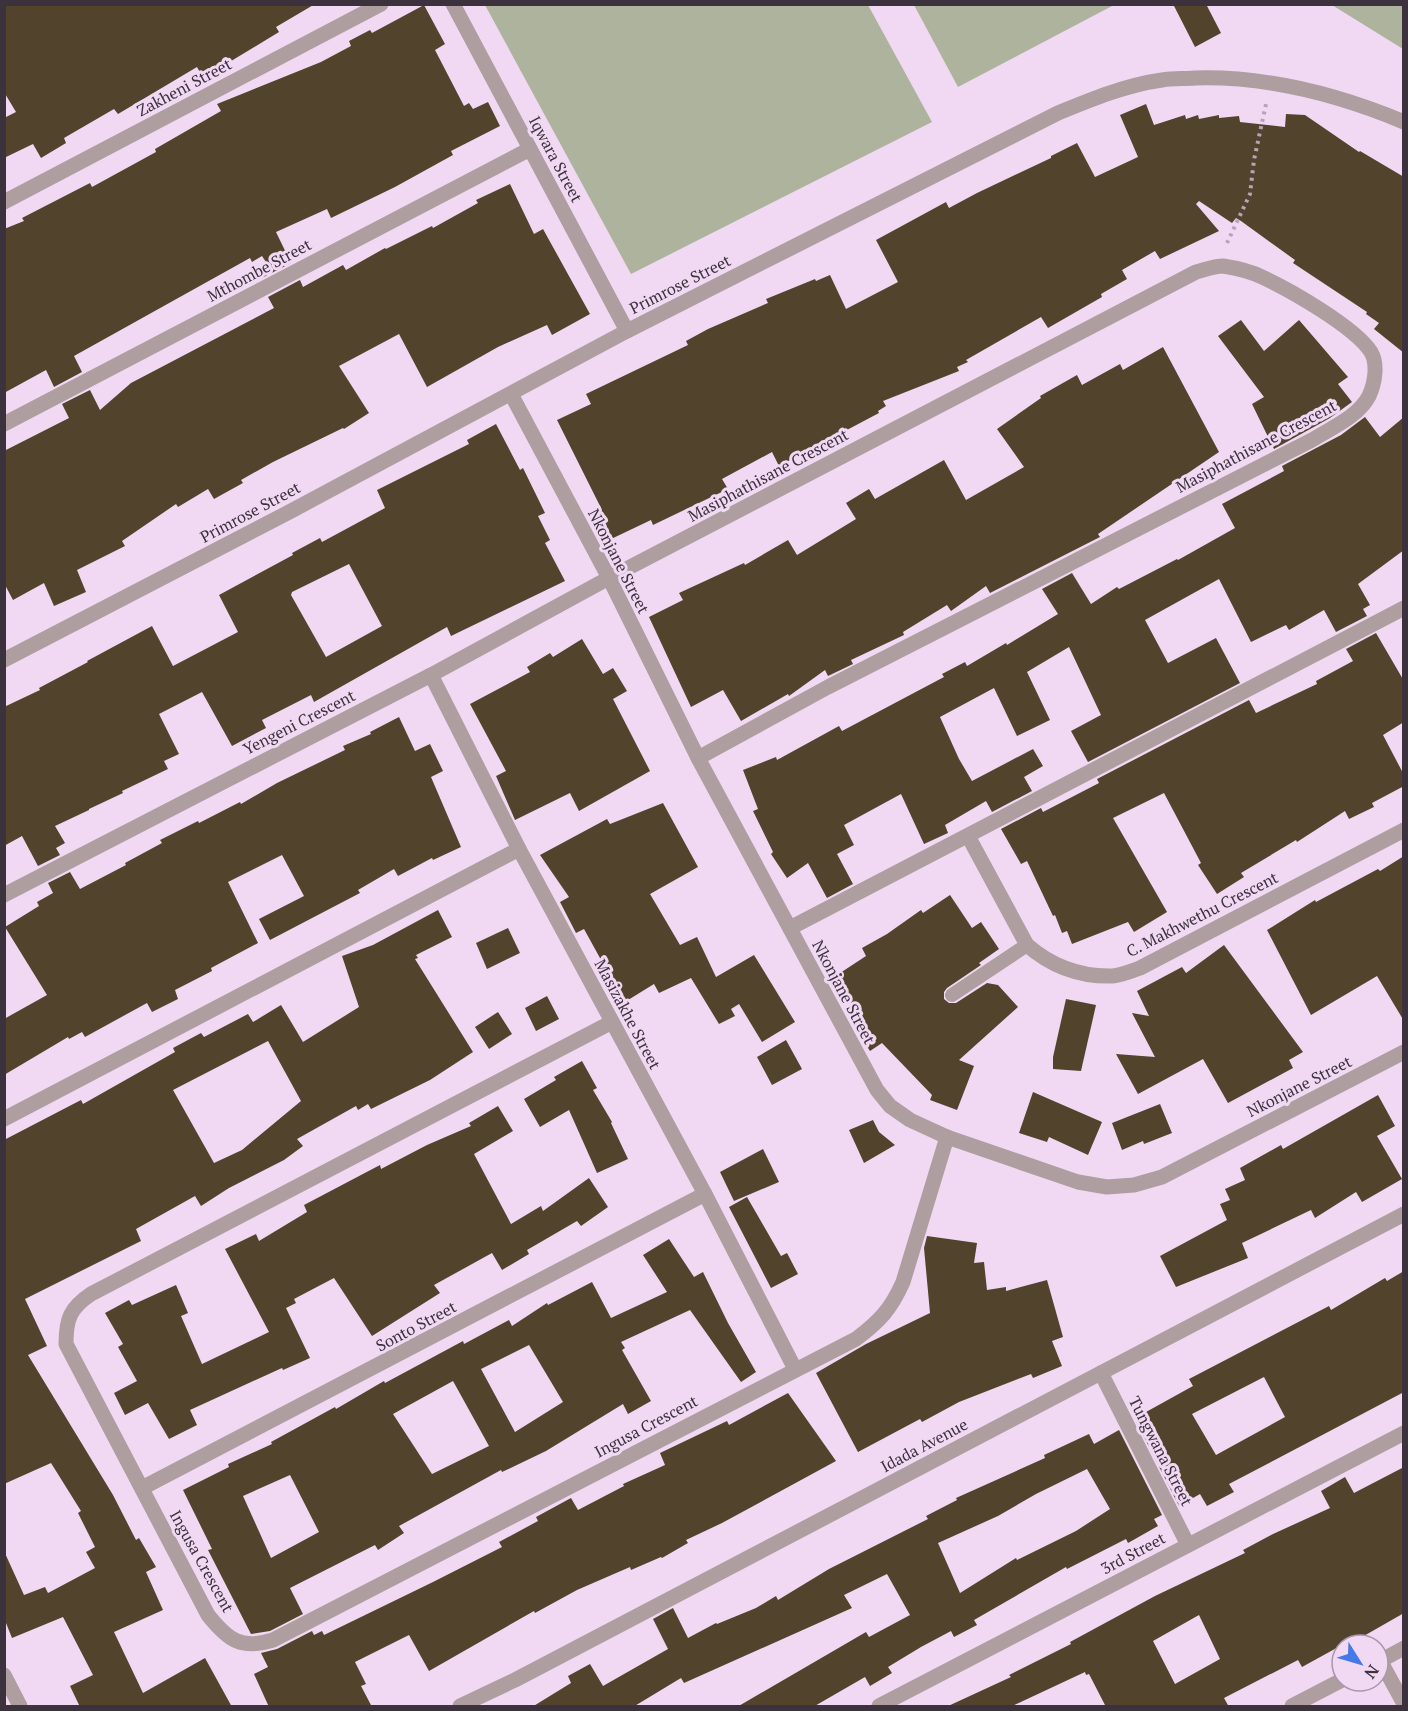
<svg xmlns="http://www.w3.org/2000/svg" width="1408" height="1711" font-family="'PT Serif',serif">
<style>
.green{fill:#aeb39d}
.building{fill:#52432c;fill-rule:evenodd}
.lines{fill:none;stroke-linecap:round;stroke-linejoin:round}
.path{stroke:#b6a3b9;stroke-width:4;stroke-dasharray:3 4.5;stroke-linecap:butt}
.service{stroke:#ae9e9f;stroke-width:14}
.minor{stroke:#ae9e9f;stroke-width:15}
.tertiary{stroke:#ae9e9f;stroke-width:15}
.labels{text-anchor:middle;stroke-width:6;stroke-linejoin:round;paint-order:stroke}
.street-label{font-size:16px;fill:#3c323d;stroke:#f1d9f4}
</style>
<rect width="100%" height="100%" fill="#f1d9f4"/>
<!-- green -->
<g class="green">
<path d="M485,5H868L932,122L631,274Z"/>
<path d="M914,5H1114L958,87Z"/>
<path d="M1332,5H1403V49Z"/>
</g>
<!-- building -->
<g class="building">
<path d="M4,4H315L276,27L279,32L203,78L197,67L118,114L114,109L64,138L66,143L41,158L33,144L4,158V118L16,112L4,92Z"/>
<path d="M1173,4H1206L1221,33L1195,47Z"/>
<path d="M424,5L445,44L435,50L464,106L469,103L473,109L488,102L500,126L451,151L453,155L395,187L331,218L327,209L276,232L291,263L260,279L257,274L268,265L262,256L252,262L250,258L74,356L82,372L54,387L46,370L4,393V229L24,221L22,218L90,183L92,187L156,152L155,149L221,111L217,104L321,62L351,46L349,41L370,30L372,33Z"/>
<path d="M1146,104L1154,125L1185,115L1186,119L1198,115L1199,119L1219,115V118L1239,116L1240,122L1285,127L1286,114L1305,115L1359,152L1360,151L1404,177V353L1374,329L1379,323L1366,314L1367,312L1293,263L1295,260L1241,221L1236,218L1232,223L1199,201L1196,204L1219,231L1160,259L1155,251L1122,270L1127,279L1101,294L1102,297L1048,328L1041,317L966,360L968,362L957,367L959,371L883,401L886,406L878,411L879,413L809,450L779,466L772,452L722,479L728,489L653,525L651,520L609,540L595,511L601,508L557,420L591,404L586,394L688,345L686,341L708,329L768,303L766,299L815,279L816,281L830,275L846,309L898,282L876,240L946,202L949,208L977,193L1051,158V156L1077,143L1095,177L1138,157L1120,115Z"/>
<path d="M510,184L534,234L543,229L590,314L552,335L547,325L498,347L427,387L399,334L339,366L369,413L344,429L343,428L273,462L241,480L243,483L214,499L208,489L178,507L176,504L122,541L125,546L77,570L86,592L54,606L44,583L13,600L4,583V451L69,418L62,404L90,390L100,410L131,383L274,308L268,297L300,280L303,287L343,265L346,270L385,248L386,249L432,226L433,228L478,203L476,200Z"/>
<path d="M1241,320L1264,351L1299,320L1348,377L1338,384L1352,402L1330,418L1274,449L1252,404L1264,397L1218,336Z"/>
<path d="M1163,347L1219,452L1098,534L1100,537L990,593L986,586L951,611L947,605L903,632L904,635L851,660L853,664L828,676L825,670L789,696L788,694L741,721L723,690L691,707L649,617L683,600L679,593L744,563L745,565L788,540L797,555L856,519L846,503L869,489L875,499L944,460L966,500L1024,467L997,429L1041,398L1040,396L1077,375L1082,385L1120,364L1123,370Z"/>
<path d="M1365,417L1380,437L1404,417V550L1358,584L1370,605L1363,609L1367,616L1336,632L1324,610L1289,630L1286,625L1251,642L1219,579L1145,620L1168,663L1216,638L1240,683L1088,762L1071,731L1101,715L1069,647L1027,672L1050,720L1017,736L994,688L940,717L959,759L972,781L1033,749L1043,766L1024,777L1032,791L992,812L986,801L945,825L948,833L924,844L901,794L844,825L854,845L837,854L853,884L827,898L808,863L787,878L771,854L773,852L753,811L758,809L743,770L776,757L777,760L839,726L842,731L944,677L942,674L965,662L967,666L1006,643L1007,645L1058,614L1042,589L1072,573L1091,604L1117,587L1119,589L1177,559L1178,560L1235,528L1222,504L1284,471L1282,466L1341,435Z"/>
<path d="M496,424L520,470L523,468L545,513L538,516L550,540L545,543L565,581L451,636L447,627L314,702L311,695L262,720L266,728L232,746L202,692L159,714L179,754L164,761L168,769L122,791L123,793L89,809V810L55,826L65,843L56,848L60,855L38,866L22,836L4,846V707L40,690L39,688L88,662L87,661L152,626L173,666L238,632L219,595L293,555L292,553L320,538L322,542L385,508L377,490L469,444L467,440ZM349,564L382,626L326,657L291,595L292,592Z"/>
<path d="M1376,633L1404,681V722L1383,735L1404,775V786L1372,803L1374,807L1349,819L1345,811L1297,842L1296,840L1241,873L1244,877L1217,894L1198,865L1201,863L1164,793L1113,818L1167,912L1134,932L1128,922L1072,944L1067,931L1062,933L1055,915L1053,916L1027,861L1021,864L1001,829L1041,808L1043,812L1099,783L1097,779L1249,700L1256,713L1317,684L1316,681L1353,661L1346,649Z"/>
<path d="M582,639L603,674L613,668L627,691L613,699L650,771L579,811L570,793L515,820L496,776L506,771L470,704L530,672L527,667L550,653L553,657Z"/>
<path d="M399,717L415,751L430,744L443,771L431,777L461,847L433,860L432,858L398,876L394,869L358,890L360,893L270,940L259,919L304,896L282,855L228,882L258,943L211,968L212,971L175,990L178,999L152,1012L147,1003L85,1037L82,1032L69,1039L68,1037L4,1075V1019L47,995L5,927L39,906L37,902L53,893L48,883L70,872L80,889L126,865L125,863L162,843L160,840L198,821L199,823L240,802L241,804L277,783L345,750L343,746L371,734L370,732Z"/>
<path d="M663,803L698,867L650,894L680,945L697,937L716,977L754,955L795,1022L762,1042L739,1004L731,1009L735,1016L719,1024L691,978L659,993L654,984L620,1005L606,981L611,978L584,929L576,933L560,902L569,897L540,855L607,819L610,824Z"/>
<path d="M1404,856V1021L1377,976L1311,1015L1267,930L1315,900L1316,902L1378,869L1380,871Z"/>
<path d="M950,895L972,928L981,922L999,949L979,963L981,965L947,988L944,992V999L949,1003H956L987,983L998,985L1018,1007L959,1060L974,1066L957,1110L930,1100L932,1095L882,1043L870,1051L851,1022L859,1016L834,977L866,956L862,948L887,934L921,910L923,913Z"/>
<path d="M438,910L452,937L416,955L418,958L415,959L473,1052L430,1080L371,1109L368,1104L358,1110L356,1106L297,1139L303,1146L284,1160L229,1188L201,1206L195,1196L136,1229L141,1241L25,1299L47,1346L28,1355L113,1495L136,1540L139,1538L156,1567L146,1572L163,1610L114,1632L143,1693L205,1658L232,1707H80L70,1686L93,1675L63,1617L12,1638L4,1618V1551L24,1595L45,1587L48,1593L95,1568L86,1552L95,1547L78,1513L81,1511L51,1463L4,1484V1140L81,1100L83,1104L175,1052L173,1048L201,1033L204,1037L248,1014L253,1022L281,1005L303,1042L359,1007L342,956L373,945ZM268,1041L301,1101L242,1150L214,1163L173,1090Z"/>
<path d="M508,928L520,953L487,969L476,943Z"/>
<path d="M1224,945L1303,1052L1289,1060L1293,1068L1228,1103L1203,1059L1138,1094L1116,1054L1155,1057L1132,1013L1149,1016L1137,991L1182,967L1186,973Z"/>
<path d="M547,996L559,1019L536,1031L525,1008Z"/>
<path d="M1066,999L1096,1005L1081,1071L1053,1069V1057Z"/>
<path d="M498,1012L512,1034L489,1049L475,1027Z"/>
<path d="M786,1040L802,1069L772,1085L757,1057Z"/>
<path d="M582,1061L597,1088L593,1090L612,1122L611,1123L628,1159L597,1173L569,1110L540,1127L524,1099L556,1080L554,1077Z"/>
<path d="M1033,1092L1102,1122L1088,1155L1049,1137L1047,1142L1019,1133Z"/>
<path d="M1378,1095L1395,1126L1377,1136L1402,1179L1362,1202L1356,1192L1315,1218L1311,1210L1242,1243L1248,1258L1176,1287L1160,1256L1227,1220L1220,1204L1230,1200L1225,1189L1245,1180L1240,1168L1281,1145L1283,1149Z"/>
<path d="M1160,1104L1172,1133L1144,1144L1143,1141L1122,1150L1112,1123Z"/>
<path d="M498,1106L513,1131L474,1154L511,1224L541,1206L543,1211L589,1178L608,1207L581,1226L577,1221L527,1250L529,1254L502,1270L492,1253L434,1285L440,1293L372,1336L334,1278L294,1299L296,1303L286,1308L310,1358L283,1370L282,1368L190,1410L197,1425L169,1439L148,1403L125,1415L114,1393L137,1381L118,1347L123,1344L105,1313L129,1300L132,1305L176,1285L188,1313L181,1316L202,1364L269,1332L225,1249L256,1234L259,1241L307,1212L304,1205L380,1165L381,1169L427,1145L471,1126L469,1123Z"/>
<path d="M873,1120L879,1132L895,1145L864,1163L849,1130Z"/>
<path d="M763,1149L779,1182L734,1201L720,1172Z"/>
<path d="M747,1197L781,1256L787,1253L798,1274L771,1288L729,1207Z"/>
<path d="M927,1236L977,1243L974,1263L984,1262L987,1290L1006,1287V1291L1047,1280L1063,1337L1052,1341L1062,1366L1033,1378L1031,1374L959,1402L922,1422L920,1419L858,1452L816,1373L866,1344L930,1313L924,1248Z"/>
<path d="M669,1239L694,1277L703,1272L728,1323L756,1372L741,1382L690,1310L621,1342L625,1348L622,1350L651,1401L628,1414L623,1404L546,1451L502,1472L501,1470L399,1526L404,1533L378,1550L375,1545L290,1588L303,1614L270,1631L251,1634L208,1550L212,1549L183,1490L229,1467L228,1464L272,1444L271,1442L335,1407L336,1409L384,1381L385,1383L463,1341L464,1344L509,1320L512,1326L547,1303L548,1305L592,1282L611,1318L667,1292L643,1255ZM529,1345L563,1402L515,1432L481,1369ZM453,1381L489,1446L432,1474L393,1414ZM290,1475L319,1532L271,1558L243,1496Z"/>
<path d="M1404,1271V1392L1229,1484L1234,1492L1207,1506L1200,1494L1179,1506L1136,1421L1138,1419L1137,1417L1193,1386L1189,1379L1329,1306L1331,1310L1385,1278L1387,1281ZM1264,1377L1285,1417L1216,1455L1192,1414Z"/>
<path d="M788,1393L836,1461L722,1523L686,1540L688,1543L662,1558L661,1557L631,1570L630,1567L577,1590L535,1613L534,1611L429,1671L409,1635L355,1662L366,1684L361,1686L372,1707H269L254,1674L268,1667L261,1653L277,1649L312,1631L314,1635L322,1631L324,1635L433,1582L502,1547L499,1542L538,1521L536,1517L571,1498L578,1510L624,1486L623,1484L665,1465L660,1453L727,1421L729,1425Z"/>
<path d="M1119,1430L1162,1515L1154,1519L1158,1526L1128,1543L1126,1539L1067,1569L1066,1567L974,1620L977,1625L954,1637L951,1631L921,1647L888,1667L892,1673L870,1686L865,1677L813,1707H737L866,1632L869,1637L910,1615L887,1574L844,1595L852,1608L684,1683L681,1678L633,1707H532L571,1683L568,1676L590,1664L603,1686L668,1649L653,1619L673,1608L688,1638L716,1623L717,1624L756,1608L776,1596L778,1600L829,1569L928,1519L926,1516L957,1500L956,1498L1045,1458L1044,1455L1089,1434L1094,1444ZM1087,1469L1110,1509L1076,1531L1017,1560L1016,1558L960,1593L938,1543L998,1516L1036,1494Z"/>
<path d="M1404,1467V1613L1348,1645H1342L1302,1667L1298,1660L1224,1698L1229,1707H1106L1089,1674L1086,1675L1085,1672L1010,1707H946L1011,1677L1009,1675L1071,1644L1070,1642L1155,1596L1245,1553L1243,1550L1273,1534L1330,1508L1321,1491L1345,1477L1354,1493ZM1199,1615L1220,1659L1175,1684L1153,1641Z"/>
</g>
<g class="lines">
<!-- path -->
<path class="path" d="M1227,243L1250,194L1254,160L1266,104"/>
<!-- service -->
<path class="service" d="M952,995L1027,945"/>
<!-- minor -->
<g class="minor">
<path d="M453,4L627,331"/>
<path d="M4,202L381,4"/>
<path d="M511,394L609,578L698,758L877,1090L890,1106L910,1120L947,1137L1078,1182L1107,1187L1134,1185L1162,1177L1404,1052"/>
<path d="M4,424L530,149"/>
<path d="M4,660L293,510L627,331L1058,113C1092,99 1126,85 1162,80C1173,78 1184,79 1195,78C1267,76 1337,94 1404,122"/>
<path d="M431,675L519,849L705,1194L795,1369"/>
<path d="M968,836L1027,945C1051,966 1081,977 1113,976C1122,975 1132,971 1140,968L1404,830"/>
<path d="M4,895L431,675L609,578L1196,272C1204,270 1214,266 1223,266C1236,268 1250,271 1262,277C1290,290 1355,327 1371,352C1378,364 1375,383 1369,396C1358,417 1331,428 1312,440L828,687L698,758"/>
<path d="M790,928L1404,608"/>
<path d="M612,1022L91,1294C70,1308 66,1319 66,1344L208,1615C228,1640 241,1650 273,1640L856,1339C880,1321 891,1309 903,1282L947,1137"/>
<path d="M4,1119L519,849"/>
<path d="M1101,1373L1188,1545"/>
<path d="M142,1488L705,1194"/>
<path d="M1380,1660L1404,1704"/>
<path d="M1378,1662L1404,1648"/>
<path d="M460,1706L515,1680L1404,1214"/>
<path d="M879,1706L1404,1433"/>
<path d="M1292,1706L1342,1680"/>
</g>
<!-- tertiary -->
<path class="tertiary" d="M4,1675L20,1706"/>
</g>
<g class="labels">
<!-- street labels -->
<g class="street-label">
<text transform="translate(184 87) rotate(-28)" y="6">Zakheni Street</text>
<text transform="translate(556 159) rotate(62)" y="6">Iqwara Street</text>
<text transform="translate(259 270) rotate(-28)" y="6">Mthombe Street</text>
<text transform="translate(680 284) rotate(-27)" y="6">Primrose Street</text>
<text transform="translate(1256 446) rotate(-28)" y="6">Masiphathisane Crescent</text>
<text transform="translate(768 475) rotate(-28)" y="6">Masiphathisane Crescent</text>
<text transform="translate(250 512) rotate(-28)" y="6">Primrose Street</text>
<text transform="translate(619 561) rotate(63)" y="6">Nkonjane Street</text>
<text transform="translate(299 722) rotate(-27)" y="6">Yengeni Crescent</text>
<text transform="translate(1202 914) rotate(-27)" y="6">C. Makhwethu Crescent</text>
<text transform="translate(844 992) rotate(62)" y="6">Nkonjane Street</text>
<text transform="translate(628 1014) rotate(62)" y="6">Masizakhe Street</text>
<text transform="translate(1299 1086) rotate(-27)" y="6">Nkonjane Street</text>
<text transform="translate(416 1326) rotate(-28)" y="6">Sonto Street</text>
<text transform="translate(646 1426) rotate(-28)" y="6">Ingusa Crescent</text>
<text transform="translate(924 1445) rotate(-28)" y="6">Idada Avenue</text>
<text transform="translate(1161 1451) rotate(63)" y="6">Tungwana Street</text>
<text transform="translate(1133 1553) rotate(-28)" y="6">3rd Street</text>
<text transform="translate(202 1561) rotate(61)" y="6">Ingusa Crescent</text>
</g>
</g>
<!-- border -->
<rect width="1408" height="1711" fill="none" stroke="#3c323d" stroke-width="12"/>
<!-- north arrow -->
<g transform="translate(1360 1663) rotate(127)"><circle r="28" fill="#f1d9f4" stroke="#a996ab" stroke-width="1.5"/>
<path d="M0-4.5L10 22L0 15L-10 22Z" fill="#4578e9"/>
<text y="-9" font-size="16" font-weight="bold" text-anchor="middle" fill="#3c323d">N</text>
</g>
</svg>
